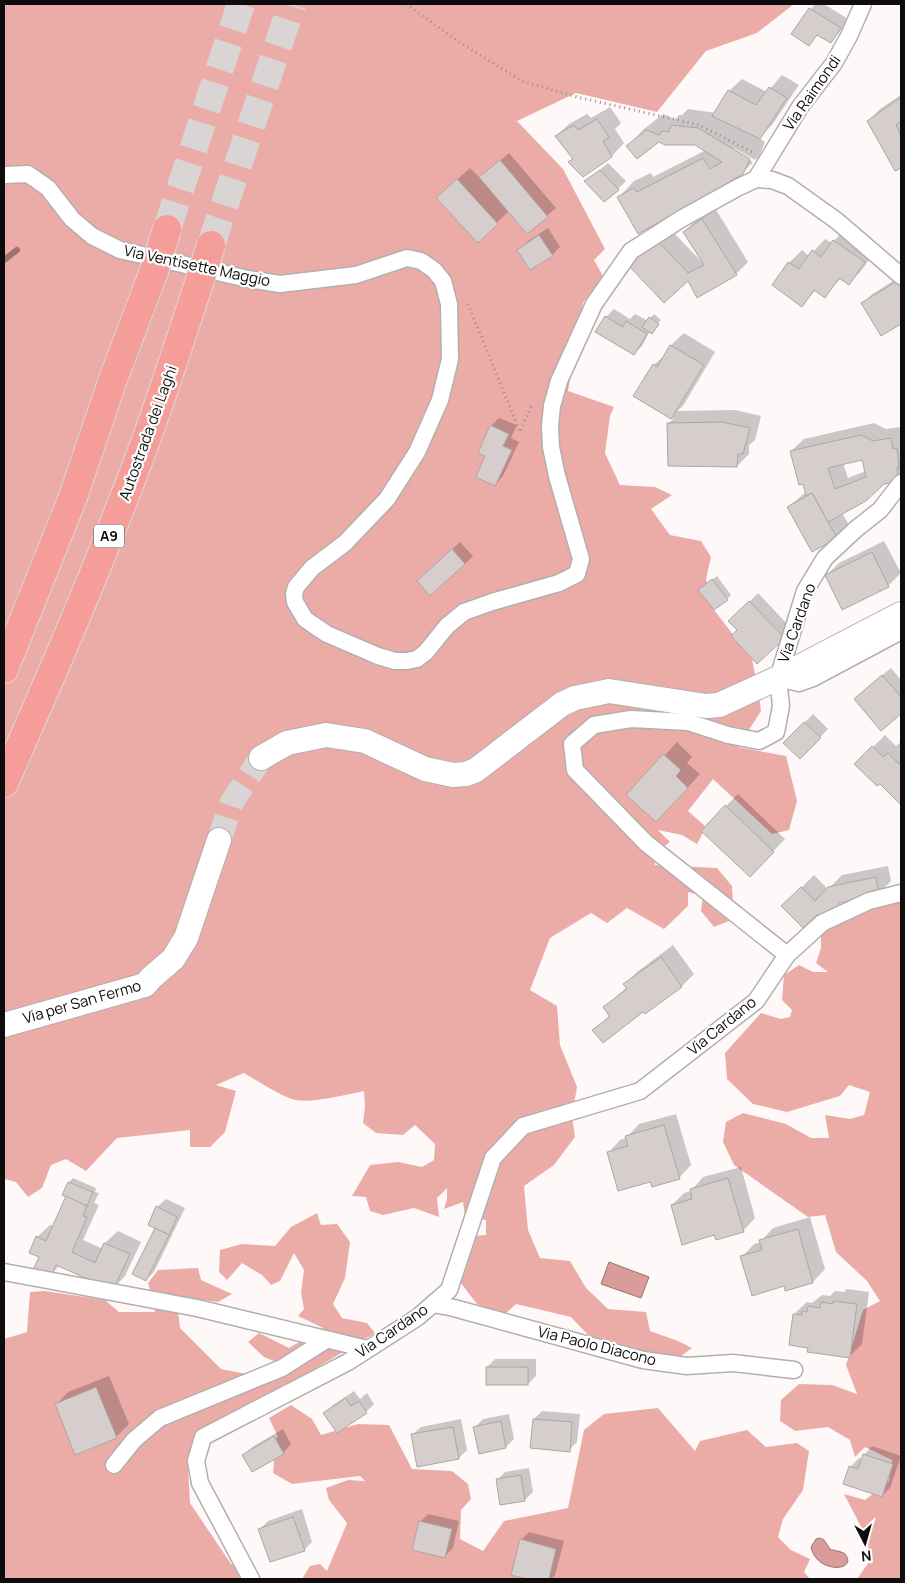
<svg xmlns="http://www.w3.org/2000/svg" width="905" height="1583" font-family="Manrope,sans-serif">
<style>
.forest{fill:#ebaca8}
.water{fill:#d99c98;stroke:#9c716e}
.shadow{fill:#0003;fill-rule:evenodd}
.lines{fill:none;stroke-linecap:round;stroke-linejoin:round}
.stream{stroke:#9c716e;stroke-width:6}
.building{fill:#d5cecd;stroke:#aca6a5;fill-rule:evenodd}
.secondary-tunnel{stroke:#dad5d5;stroke-width:24;stroke-dasharray:24 12;stroke-linecap:butt}
.motorway-tunnel{stroke:#dad5d5;stroke-width:28;stroke-dasharray:28 14;stroke-linecap:butt}
.minor-casing{stroke:#b4aead;stroke-width:19}
.secondary-casing{stroke:#b4aead;stroke-width:26}
.motorway-casing{stroke:#d8d8d8;stroke-width:30}
.path{stroke:#938f8e;stroke-width:3;stroke-dasharray:1 4;stroke-linecap:butt}
.minor{stroke:#fff;stroke-width:16}
.secondary{stroke:#fff;stroke-width:24}
.motorway{stroke:#f59d99;stroke-width:28}
.motorway-bridge-casing{stroke:#d8d8d8;stroke-width:30;stroke-linecap:butt}
.motorway-bridge{stroke:#f59d99;stroke-width:28}
.labels{text-anchor:middle;stroke-width:4.5;stroke-linejoin:round;paint-order:stroke}
.shield{fill:#fff;stroke:#565555;stroke-width:1}
.shield-label{font-size:14px;font-weight:bold;fill:#0e0c0c}
.street-label{font-size:15px;fill:#0e0c0c;stroke:#fff}
</style>
<rect width="100%" height="100%" fill="#fef9f8"/>
<!-- forest -->
<g class="forest">
<path d="M4,4H794L757,33L706,51L657,112L576,93L517,121L563,169L605,249L594,260L603,276L583,303L568,391L614,407L610,416L605,453L620,485L655,487L672,495L651,509L670,535L701,541L711,557L706,579L714,610L752,659L758,689L761,711L738,747L786,756L797,801L789,830L772,834L713,779L688,811L706,827L697,844L682,835L658,830L670,842L654,854L655,865L717,868L732,886L734,919L714,927L701,911L703,896L688,892V906L664,929L627,908L607,923L591,913L550,938L530,990L557,1006L560,1045L577,1087L572,1116L575,1137L554,1165L524,1186L528,1230L540,1258L570,1261L586,1288L608,1309L646,1312L650,1331L678,1341L692,1348L677,1359L590,1337L571,1317L516,1304L505,1314L477,1304L460,1282L467,1262L455,1250L459,1237L486,1235V1220L465,1217L463,1202L444,1209L447,1199V1188L437,1198L439,1217L414,1208L383,1215L370,1211L366,1197L352,1196L370,1165L398,1162L422,1167L434,1160L435,1144L415,1125L403,1135L376,1133L363,1123L365,1106L364,1091C345,1095 314,1103 295,1100C282,1097 256,1080 244,1073L216,1085L236,1091L225,1132L210,1147H190V1130L117,1138L86,1171L66,1159L51,1165L42,1188L28,1197L16,1182L4,1179Z"/>
<path d="M901,901V1579H857L869,1562L868,1540L844,1494L865,1500L889,1481L892,1460L865,1447L855,1457L850,1440L828,1427L795,1431L780,1421L781,1400L799,1384L832,1385L857,1394L846,1365L863,1310L880,1301L867,1281L836,1252L825,1215L808,1217L734,1165L723,1142L726,1122L743,1113L786,1124L811,1138H829L825,1115L850,1119L864,1115L870,1092L849,1085L840,1096L787,1112L753,1104L727,1079L725,1053L761,1013L781,1019L790,1017L792,1010L782,1000L784,975L799,965L813,972H828L816,963L821,948V931L870,904L885,905Z"/>
<path d="M317,1213L321,1225L337,1224L350,1242L345,1278L333,1304L342,1318L367,1323L375,1333L192,1442L188,1468L190,1503L231,1564L261,1579H4V1339L27,1332L30,1292L45,1291L105,1300L119,1312H155L148,1283L158,1270L198,1268L201,1280L232,1294L218,1302L176,1297L180,1328L221,1369L247,1374L276,1362L264,1357L248,1342L259,1333L289,1348L323,1328L298,1316L304,1309L301,1293L304,1270L294,1253L280,1281L271,1285L262,1275L242,1263L227,1280L219,1272L220,1250L242,1244L275,1246L291,1227Z"/>
<path d="M291,1405L312,1419L321,1435L358,1424L389,1425L412,1469L452,1471L468,1484L471,1499L461,1510L460,1539L483,1551L504,1521L568,1508L584,1430L604,1414L658,1408L695,1451L700,1441L747,1430L766,1447L797,1443L809,1451L803,1490L783,1519L778,1537L791,1550L810,1559L804,1572L810,1579H302L310,1566L320,1564L327,1571L347,1523L329,1500L326,1488L348,1480L365,1481L360,1476L292,1484L273,1473L274,1460L262,1450L267,1442L278,1437L269,1418Z"/>
</g>
<!-- water -->
<g class="water">
<path d="M609,1262L649,1277L641,1298L601,1284Z"/>
<path d="M820,1538L824,1540L830,1549C834,1551 842,1551 845,1554C859,1571 817,1575 811,1547L816,1539Z"/>
</g>
<!-- shadow -->
<g class="shadow">
<path d="M815,4H824L848,19L839,33L830,41L818,34L809,44L793,33Z"/>
<path d="M782,75L799,85L772,125L759,138L765,142L759,157L755,160L734,148L733,150L753,162L742,173L618,198L634,181L651,173L653,177L706,150L695,144L658,141L628,146L644,129L663,114L675,119L679,115H682L688,109L716,113L729,91L742,79L767,92Z"/>
<path d="M901,95V167L895,170L868,121L880,109Z"/>
<path d="M610,107L621,123L615,129L624,143L612,156L583,176L570,162L573,158L556,136L569,124L587,114L591,118Z"/>
<path d="M509,153L556,208L527,232L509,211L478,241L450,186L470,168L480,178Z"/>
<path d="M608,163L626,181L618,189L586,181Z"/>
<path d="M715,208L748,262L736,274L688,279L642,252L669,228L703,263L704,262L684,232L697,219Z"/>
<path d="M548,228L560,247L552,255L519,250L527,242Z"/>
<path d="M846,228L877,249L861,271L849,284L841,278L825,296L816,290L802,305L773,285L789,263L802,250L809,256L825,239L832,243Z"/>
<path d="M901,276V323L882,335L862,304L871,295Z"/>
<path d="M614,309L630,319L635,314L648,321L654,314L661,320L650,331L642,346L634,354L606,317Z"/>
<path d="M684,333L715,352L683,406L677,411L735,410L761,416L755,440L749,445V454L737,466L668,424L673,419L634,396L654,365L667,353L671,345Z"/>
<path d="M499,418L517,425L511,438L519,442L503,476L495,485L487,455L491,426Z"/>
<path d="M874,423L886,429L901,427V477L883,483L842,513L849,525L836,537L788,507L806,492L791,451L804,439ZM862,458L866,471L848,478L843,463Z"/>
<path d="M884,541L901,573L888,586L827,575L839,563Z"/>
<path d="M460,542L473,556L465,564L426,573Z"/>
<path d="M717,576L731,595L727,599L704,586Z"/>
<path d="M758,593L792,629L757,662L739,630L730,621Z"/>
<path d="M891,668L901,680V712L882,729L863,691Z"/>
<path d="M813,714L828,729L800,758L785,743Z"/>
<path d="M885,735L896,746L901,742V803L880,782L856,764Z"/>
<path d="M677,742L692,757L687,763L700,774L669,808L628,795Z"/>
<path d="M738,794L785,839L762,863L726,806Z"/>
<path d="M888,866L891,881L879,893L839,902L818,912L783,906L814,875L828,889L842,875Z"/>
<path d="M673,945L694,974L682,986L645,1012L644,1010L594,1030L610,1015L605,1007L627,987L625,984L637,972Z"/>
<path d="M676,1114L691,1165L679,1178L651,1181L608,1153L620,1140L627,1138V1137L639,1124Z"/>
<path d="M741,1167L755,1218L743,1231L715,1234L672,1205L684,1193L691,1191L703,1177Z"/>
<path d="M73,1178L96,1188L95,1192L99,1193L94,1203L99,1205L83,1240L103,1249L105,1243L118,1231L141,1242L125,1276L113,1289L60,1265L49,1276L40,1256L37,1237L50,1225L54,1226L68,1196L64,1194L69,1182Z"/>
<path d="M166,1199L185,1208L154,1272L146,1280L156,1228L157,1207Z"/>
<path d="M810,1217L825,1269L813,1282L786,1289L785,1285L742,1257L754,1244L761,1242V1241L773,1228Z"/>
<path d="M847,1289L869,1292L862,1344L850,1356L809,1347L794,1314L807,1302L812,1303L822,1295L830,1296L835,1291L844,1292Z"/>
<path d="M495,1359H536V1376L528,1384L487,1367Z"/>
<path d="M109,1376L129,1424L117,1436L76,1453L56,1405L68,1392Z"/>
<path d="M354,1391L360,1399L367,1393L374,1404L366,1412L337,1431L325,1413L333,1405Z"/>
<path d="M542,1411L580,1414L577,1442L569,1450L531,1447L534,1419Z"/>
<path d="M509,1414L514,1439L506,1447L475,1427L483,1419Z"/>
<path d="M461,1419L467,1450L459,1458L412,1435L421,1427Z"/>
<path d="M283,1429L291,1444L283,1453L253,1470L244,1455L252,1447Z"/>
<path d="M872,1446L901,1456L890,1488L882,1496L850,1467L859,1458L863,1460L864,1455Z"/>
<path d="M529,1468L533,1492L525,1500L497,1480L505,1472Z"/>
<path d="M302,1509L312,1542L304,1550L260,1529L268,1521Z"/>
<path d="M428,1514L459,1521L453,1548L445,1556L420,1522Z"/>
<path d="M529,1532L564,1541L555,1575L551,1579H532L512,1574L521,1540Z"/>
</g>
<g class="lines">
<!-- stream -->
<path class="stream" d="M4,260L17,250"/>
</g>
<!-- building -->
<g class="building">
<path d="M809,8L841,28L831,43L817,35L809,46L791,34Z"/>
<path d="M769,87L787,98L760,139L712,116L728,90L756,105Z"/>
<path d="M901,97V121L896,125L901,136V168L895,171L867,121Z"/>
<path d="M597,119L609,137L603,141L612,157L583,177L568,162L573,159L555,136L574,125L578,130Z"/>
<path d="M671,125L698,128L750,159L743,174L638,234L617,197L634,188L637,192L703,158L710,169L722,162L695,145H665L659,142L637,159L626,146L646,130L659,135L662,131L669,132Z"/>
<path d="M500,160L548,217L527,234L479,177Z"/>
<path d="M600,170L619,190L604,202L584,181Z"/>
<path d="M457,179L498,224L478,243L436,198Z"/>
<path d="M702,219L737,275L697,298L688,281L664,303L628,265L656,239L688,273L704,265L683,232Z"/>
<path d="M539,235L553,256L530,270L517,250Z"/>
<path d="M833,240L865,262L849,285L839,278L825,298L814,290L802,307L772,285L788,262L799,269L812,250L821,257Z"/>
<path d="M897,281L901,287V324L881,336L861,303Z"/>
<path d="M605,316L623,327L626,321L647,334L634,355L595,332Z"/>
<path d="M649,317L659,324L652,334L642,327Z"/>
<path d="M670,345L704,365L671,419L633,396L653,364L657,367Z"/>
<path d="M722,422L750,428L743,454H738L737,467L668,466L667,423Z"/>
<path d="M490,425L509,434L503,446L512,450L495,486L476,477L485,456L478,453Z"/>
<path d="M861,435L873,441L891,438L893,449L897,448L899,468H897L898,482L884,484L866,501L828,522L812,493L806,496L803,484L799,485L790,451ZM862,460L866,477L835,489L828,468Z"/>
<path d="M812,493L837,538L812,552L787,507Z"/>
<path d="M452,549L465,564L430,596L417,581Z"/>
<path d="M872,552L889,587L842,610L825,575Z"/>
<path d="M712,579L728,600L714,610L698,590Z"/>
<path d="M749,601L785,638L757,664L731,636L737,630L728,621Z"/>
<path d="M882,675L901,697V714L881,731L854,699Z"/>
<path d="M804,722L821,738L800,759L783,743Z"/>
<path d="M872,746L883,757L888,753L899,764L901,762V805L880,784L877,786L854,764Z"/>
<path d="M663,754L681,770L676,776L688,788L656,822L626,795Z"/>
<path d="M725,805L774,852L750,877L701,831Z"/>
<path d="M876,877L879,895L840,903L823,919L818,914L803,928L781,906L801,887L815,901L828,887Z"/>
<path d="M661,957L682,987L645,1014L643,1012L603,1043L592,1030L610,1017L603,1007L627,989L623,984Z"/>
<path d="M664,1125L680,1179L652,1187L650,1182L618,1191L607,1152L628,1146L625,1136Z"/>
<path d="M728,1178L744,1232L716,1240L714,1235L682,1245L671,1205L692,1199L690,1189Z"/>
<path d="M68,1182L93,1192L87,1206L62,1195Z"/>
<path d="M66,1196L87,1206L83,1216L87,1217L72,1252L95,1263L104,1243L130,1254L113,1290L56,1265L50,1278L33,1270L39,1257L29,1253L36,1236L46,1241Z"/>
<path d="M156,1206L177,1217L169,1235L148,1225Z"/>
<path d="M155,1228L169,1235L146,1281L132,1274Z"/>
<path d="M798,1229L813,1283L785,1291L784,1286L752,1296L740,1256L762,1250L759,1240Z"/>
<path d="M833,1301L857,1304L850,1358L807,1352L808,1348L789,1345L793,1314L802,1315V1311L807,1312L808,1306L820,1308L821,1302L833,1304Z"/>
<rect x="486" y="1367" width="42" height="18"/>
<path d="M96,1387L117,1438L75,1455L55,1404Z"/>
<path d="M346,1398L351,1406L359,1401L367,1413L337,1433L323,1413Z"/>
<path d="M533,1419L572,1422L570,1452L530,1448Z"/>
<path d="M501,1421L506,1448L479,1454L473,1427Z"/>
<path d="M453,1427L459,1459L417,1467L411,1434Z"/>
<path d="M274,1436L284,1454L252,1472L242,1455Z"/>
<path d="M863,1454L893,1464L882,1497L843,1484L849,1466L858,1469Z"/>
<path d="M521,1475L525,1501L500,1505L496,1479Z"/>
<path d="M293,1517L305,1551L270,1562L258,1529Z"/>
<path d="M419,1521L452,1529L445,1558L412,1550Z"/>
<path d="M520,1539L556,1549L549,1579H527L511,1575Z"/>
</g>
<g class="lines">
<!-- secondary-tunnel -->
<path class="secondary-tunnel" d="M219,840L232,802L261,758"/>
<!-- motorway-tunnel -->
<g class="motorway-tunnel">
<path d="M167,229L241,4"/>
<path d="M211,245L292,4"/>
</g>
<defs>
<g id="minor">
<path d="M4,175L28,174L48,188L72,219L92,236L120,250L248,279L280,284L356,275L407,258L421,261L434,270L443,281L449,304L450,359L440,400L417,452L387,499L345,543L312,568L296,587L294,594L295,602L305,619L312,624L327,634L378,656L395,661H407L417,659L426,652L447,626L464,612L492,602L559,583L577,574L581,559L557,476L551,447L550,426L552,406L559,381L594,304L631,251L681,219L737,188L756,179L772,180L788,186L837,221L901,276"/>
<path d="M756,179L800,107L834,63L849,36L863,4"/>
<path d="M778,678L799,683L813,678L901,631"/>
<path d="M787,955L822,923L869,901L901,893"/>
<path d="M4,1272L197,1308L367,1349"/>
<path d="M433,1304L454,1308L643,1360L687,1366L733,1363L794,1370"/>
<path d="M114,1465L134,1440L160,1418L282,1368L326,1340"/>
<path d="M251,1579L200,1483L196,1461L203,1437L348,1362L418,1317L449,1290L493,1158L523,1126L640,1091L756,1001L787,955L646,843L575,770L572,744L594,725L631,719L688,722L728,735L759,741L776,732L781,706L778,678L805,591L825,558L856,529L880,510L901,483"/>
</g>
<g id="secondary">
<path d="M261,758L287,743L326,735L365,741L425,769L453,775L466,774L476,770L562,704L575,698L609,691L706,706L719,705L778,678L901,614"/>
<path d="M4,1025L145,985L151,978L173,959L186,938L219,840"/>
</g>
<g id="motorway">
<path d="M4,669L73,497L112,382L154,271"/>
<path d="M4,783C44,692 84,601 120,508C150,434 174,359 199,283"/>
</g>
</defs>
<!-- minor casing -->
<use href="#minor" class="minor-casing"/>
<!-- secondary casing -->
<use href="#secondary" class="secondary-casing"/>
<!-- motorway casing -->
<use href="#motorway" class="motorway-casing"/>
<!-- path -->
<g class="path">
<path d="M406,4L456,40L522,81L577,97L699,125L752,152"/>
<path d="M468,304L520,432L532,404"/>
</g>
<!-- minor -->
<use href="#minor" class="minor"/>
<!-- secondary -->
<use href="#secondary" class="secondary"/>
<!-- motorway -->
<use href="#motorway" class="motorway"/>
<defs>
<g id="motorway-bridge">
<path d="M154,271L167,229"/>
<path d="M199,283L211,245"/>
</g>
</defs>
<!-- motorway-bridge casing -->
<use href="#motorway-bridge" class="motorway-bridge-casing"/>
<!-- motorway-bridge -->
<use href="#motorway-bridge" class="motorway-bridge"/>
</g>
<g class="labels">
<!-- shield labels -->
<rect class="shield" x="94" y="524.5" width="30" height="23" rx="4"/>
<g class="shield-label">
<text x="109" y="541">A9</text>
</g>
<!-- street labels -->
<g class="street-label">
<text transform="translate(812 93) rotate(-55)" y="5">Via Raimondi</text>
<text transform="translate(197 266) rotate(12)" y="5">Via Ventisette Maggio</text>
<text transform="translate(148 433) rotate(-70)" y="5">Autostrada dei Laghi</text>
<text transform="translate(797 623) rotate(-70)" y="5">Via Cardano</text>
<text transform="translate(82 1002) rotate(-16)" y="5">Via per San Fermo</text>
<text transform="translate(722 1026) rotate(-39)" y="5">Via Cardano</text>
<text transform="translate(392 1331) rotate(-34)" y="5">Via Cardano</text>
<text transform="translate(597 1346) rotate(14)" y="5">Via Paolo Diacono</text>
</g>
</g>
<!-- border -->
<rect width="905" height="1583" fill="none" stroke="#0e0c0c" stroke-width="10"/>
<!-- north arrow -->
<g transform="translate(865 1543) rotate(174)" stroke="#ffffff" stroke-width="4" paint-order="stroke">
<path d="M0-4L9 19L0 12L-9 19Z" fill="#0e0c0c"/>
<text y="-8" font-size="14" font-weight="bold" text-anchor="middle" fill="#0e0c0c">N</text>
</g>
</svg>
